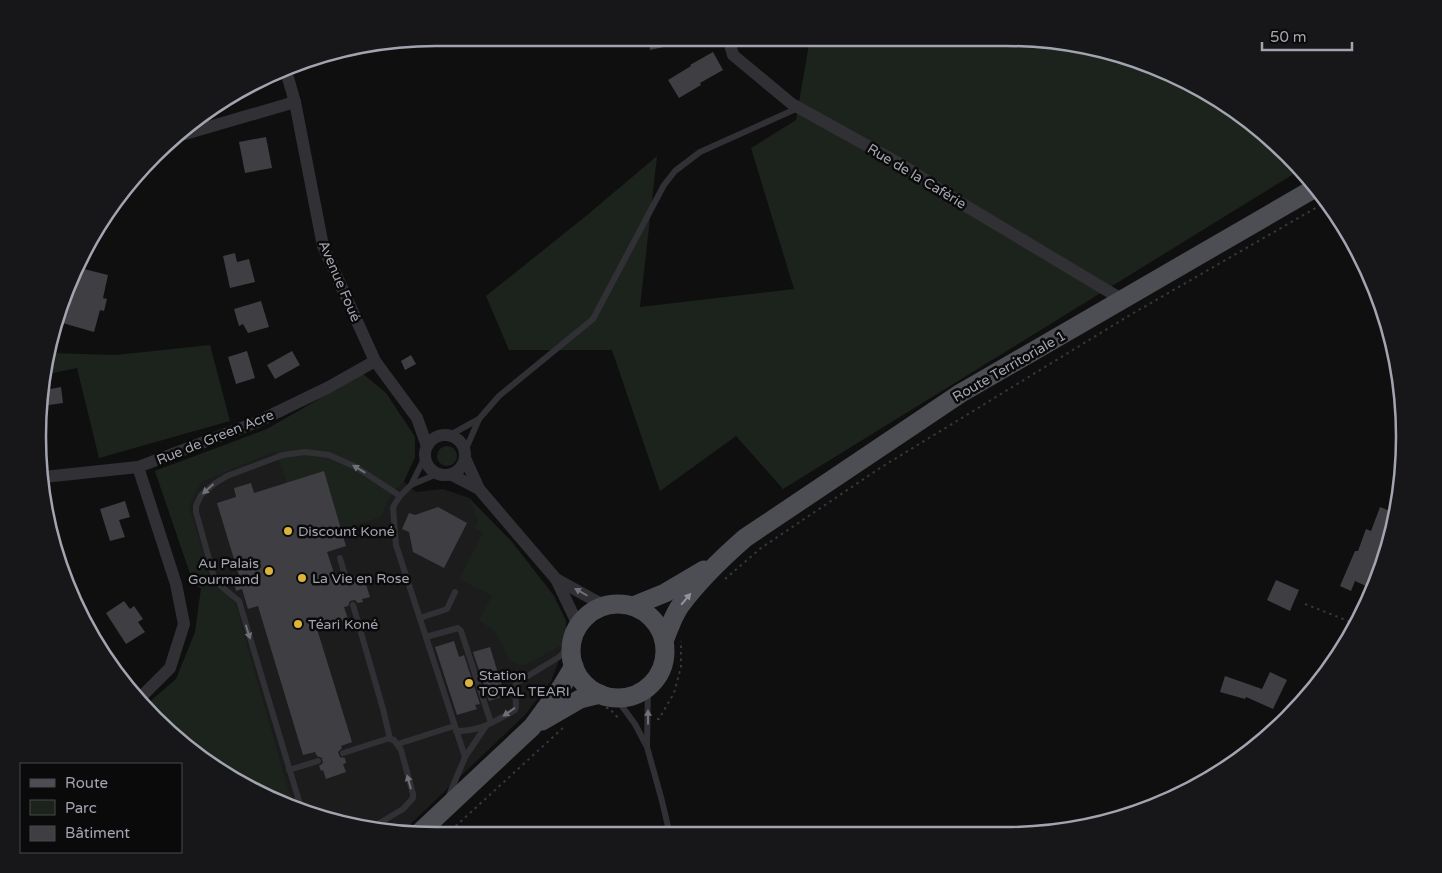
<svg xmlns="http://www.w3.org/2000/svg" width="1442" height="873" font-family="'Varela Round',sans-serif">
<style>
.built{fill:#1c1c1d}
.green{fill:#1c231d}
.building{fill:#3f3f43}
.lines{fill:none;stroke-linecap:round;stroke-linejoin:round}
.path{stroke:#37383c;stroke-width:2;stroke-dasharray:2.5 4;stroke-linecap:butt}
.service{stroke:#313135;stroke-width:6}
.minor{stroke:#313135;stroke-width:12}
.primary{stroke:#4d4e54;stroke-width:19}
.oneway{fill:#6f7179}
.oneway2{fill:#91949e}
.poi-dot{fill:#dbb33d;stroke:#0b0a0b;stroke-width:2}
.labels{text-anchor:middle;stroke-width:5;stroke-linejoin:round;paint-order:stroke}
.street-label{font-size:14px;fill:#a2a5b0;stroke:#0b0a0b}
.poi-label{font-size:14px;fill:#a2a5b0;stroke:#0b0a0b;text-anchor:start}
.rim{fill:none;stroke:#a2a5b0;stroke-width:2.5}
</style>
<rect width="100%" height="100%" fill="#0f0f10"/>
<!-- built -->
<path class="built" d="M363,374L386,393L415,437V457L404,482L416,492L443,489L469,498L512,542L554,596L566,621V643L551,681L525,715L401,833L308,814L278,800L201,588L194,585L155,471L267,429Z"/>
<!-- green -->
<g class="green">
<path d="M810,38H1032L1134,59L1227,105L1288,155L1300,170L783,489L736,436L660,491L612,350H509L486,296L586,216L657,156L640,307L794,289L751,148L796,120Z"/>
<path d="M210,345L230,421L99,458L77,368L48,374L51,353L116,355Z"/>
<path d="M363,374L386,393L415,437V457L403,482L396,489L388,500L381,517L341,529L324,472L287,483L276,451L201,482L189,506L213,584L235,602L287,786L296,808L215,768L147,704L176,679L195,632L201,588L194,585L155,471L267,429Z"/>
<circle cx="447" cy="456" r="10"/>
<path d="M469,498L512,542L554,596L566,621V643L523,666L509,660L496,632L479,620L492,596L459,579L483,533L475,528L478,521Z"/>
</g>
<!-- building -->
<g class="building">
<path d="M648,38H687V42L650,50Z"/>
<path d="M713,52L723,70L700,83L701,85L679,98L668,80L691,66L690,65Z"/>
<path d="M266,137L272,168L245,173L239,142Z"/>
<path d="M235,253L237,262L249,259L255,282L230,288L223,256Z"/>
<path d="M80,268L108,275L103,298L107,299L104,311L100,310L94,332L59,322L65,296Z"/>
<path d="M261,301L269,327L248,333L243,324L239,326L234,309Z"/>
<path d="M247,351L255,378L236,384L228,357Z"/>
<path d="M292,351L300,365L275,379L267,365Z"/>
<path d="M411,355L416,364L405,370L401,361Z"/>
<path d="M61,387L63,403L42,406L45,390Z"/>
<path d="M324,471L346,546L327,552L337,582L341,580L343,583L347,584L350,582L351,577L355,576L356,580L364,578L370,597L362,599L363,602L358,603L355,600L350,601L348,606L344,607L348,619L317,629L352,742L341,746L342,748L338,752L340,757L345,758L346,763L343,764L346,772L326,779L323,770L321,771L319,766L323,763L322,758L317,756L315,752L303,755L258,606L248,609L242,589L236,591L234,581L240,579L217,503L236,497L234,488L251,483L254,493Z"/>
<path d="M125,501L130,517L119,520L125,537L110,541L100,509Z"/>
<path d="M438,507L467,523L444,568L413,552L409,532L402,529L409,513L415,515Z"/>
<path d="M1380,507L1393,512L1391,516L1396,518L1386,552L1370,588L1355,581L1351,591L1340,586L1355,551H1358L1366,529L1371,531Z"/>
<path d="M1276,580L1299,590L1290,611L1267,600Z"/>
<path d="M124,601L130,609L134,606L143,619L138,622L145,632L126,644L106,613Z"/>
<path d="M454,641L459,657L464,655L480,704L475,705L477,709L457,715L435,647Z"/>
<path d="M490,647L505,696L489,701L473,652Z"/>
<path d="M1270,672L1287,680L1273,709L1246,697L1245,699L1220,692L1225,676L1262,689Z"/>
</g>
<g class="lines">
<!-- path -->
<g class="path">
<path d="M725,579L761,548L880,468L1130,315L1326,202"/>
<path d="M1305,604L1356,624"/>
<path d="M606,708H609L619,719"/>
<path d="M657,719H659L674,693L681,667V641"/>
<path d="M446,835L565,726"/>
</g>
<!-- service -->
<g class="service">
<path d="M450,435L479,419"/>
<path d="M465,451L479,419L499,396L593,319L664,185L675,171L700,152L798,108"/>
<path d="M425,457L411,485L400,496L393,507L396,545L465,757"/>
<path d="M411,485L437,474"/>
<path d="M340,558L346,579"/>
<path d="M353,605L383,709L390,739L394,740L401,750L413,794V798L403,809L373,827"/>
<path d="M420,618L447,609L455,592"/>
<path d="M426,637L458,628L461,631L491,723"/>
<path d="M616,698L635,724L647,747L662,801L670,835"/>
<path d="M456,731C482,731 493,722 515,710L516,706L515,685L518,682L559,657L572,644"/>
<path d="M398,744L454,726"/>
<path d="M647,746L648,688"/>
<path d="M343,753L390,738"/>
<path d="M289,770L318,761"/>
<path d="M448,798L465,757L486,726"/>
<path d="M302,811L239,601L217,583L214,577L196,512V506L201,495L214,484L227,476L283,455L305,452L329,455L356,467L400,496"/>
</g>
<!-- minor -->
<g class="minor">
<path d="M728,38L733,55L792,104L902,165L961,203L1123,300"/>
<path d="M286,71L295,102L323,246L375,361L417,418L427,446"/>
<path d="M178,136L295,102"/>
<circle cx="445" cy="455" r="20"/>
<path d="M465,458L479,489L556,579L579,627"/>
<path d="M138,467L176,584L184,624L170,668L140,698"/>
<path d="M452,475L479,489"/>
<path d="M44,477L138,467L257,422L329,387L375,361"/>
<path d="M556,579L605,606"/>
</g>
<!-- primary -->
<g class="primary">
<circle cx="618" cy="651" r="47"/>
<path d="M633,606L665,593L704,570"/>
<path d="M664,641C669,629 673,616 680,606C699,580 721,559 745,538L961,393L1315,188"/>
<path d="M542,721L580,699L600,694"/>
<path d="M417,835L532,727L562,686L574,666"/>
</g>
</g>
<!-- one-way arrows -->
<defs><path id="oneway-solid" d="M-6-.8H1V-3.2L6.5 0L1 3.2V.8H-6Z" transform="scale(1.25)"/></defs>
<g class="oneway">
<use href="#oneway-solid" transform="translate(359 469) rotate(-149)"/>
<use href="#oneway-solid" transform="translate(208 489) rotate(138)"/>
<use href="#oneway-solid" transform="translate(581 592) rotate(-150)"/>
<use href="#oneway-solid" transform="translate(248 632) rotate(73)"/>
<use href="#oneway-solid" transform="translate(509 712) rotate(145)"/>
<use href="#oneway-solid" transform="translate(648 717) rotate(-90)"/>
<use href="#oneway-solid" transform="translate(409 782) rotate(-105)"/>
</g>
<use class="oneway2" href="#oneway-solid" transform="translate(686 599) rotate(-50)"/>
<!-- markers -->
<g class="poi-dot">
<circle cx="288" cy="531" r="5"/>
<circle cx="269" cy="571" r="5"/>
<circle cx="302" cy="578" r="5"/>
<circle cx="298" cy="624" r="5"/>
<circle cx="469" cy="683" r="5"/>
</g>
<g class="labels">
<!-- street labels -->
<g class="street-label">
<text transform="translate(917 176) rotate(31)" y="5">Rue de la Caférie</text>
<text transform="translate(340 281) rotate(67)" y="5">Avenue Foué</text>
<text transform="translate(1009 366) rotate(-30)" y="5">Route Territoriale 1</text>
<text transform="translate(215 437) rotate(-22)" y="5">Rue de Green Acre</text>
</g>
<!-- poi labels -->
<g class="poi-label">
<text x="298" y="536">Discount Koné</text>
<text x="259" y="568" text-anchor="end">Au Palais<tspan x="259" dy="16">Gourmand</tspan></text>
<text x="312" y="583">La Vie en Rose</text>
<text x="308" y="629">Téari Koné</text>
<text x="479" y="680">Station<tspan x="479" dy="16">TOTAL TEARI</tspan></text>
</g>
</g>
<!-- crop -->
<path d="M0 0H1442V873H0ZM436 46H1006A390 390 0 0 1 1396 436V437A390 390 0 0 1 1006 827H436A390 390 0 0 1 46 437V436A390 390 0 0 1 436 46Z" fill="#171618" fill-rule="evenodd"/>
<path class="rim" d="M436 46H1006A390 390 0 0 1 1396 436V437A390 390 0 0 1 1006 827H436A390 390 0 0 1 46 437V436A390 390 0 0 1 436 46Z"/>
<!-- legend -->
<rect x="20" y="763" width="162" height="90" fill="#0b0a0b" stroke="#47484d"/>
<rect x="30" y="779" width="25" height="8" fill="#4d4e54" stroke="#47484d"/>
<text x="65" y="788" font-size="15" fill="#a2a5b0">Route</text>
<rect x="30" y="800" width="25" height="15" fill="#1c231d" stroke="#47484d"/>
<text x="65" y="813" font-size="15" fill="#a2a5b0">Parc</text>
<rect x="30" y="826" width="25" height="15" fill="#3f3f43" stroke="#47484d"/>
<text x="65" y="838" font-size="15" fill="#a2a5b0">Bâtiment</text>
<!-- scale -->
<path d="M1262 42v8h90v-8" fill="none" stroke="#a2a5b0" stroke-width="2.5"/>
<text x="1270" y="42" font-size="15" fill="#a2a5b0" stroke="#0b0a0b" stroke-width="4" paint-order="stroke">50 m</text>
</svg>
